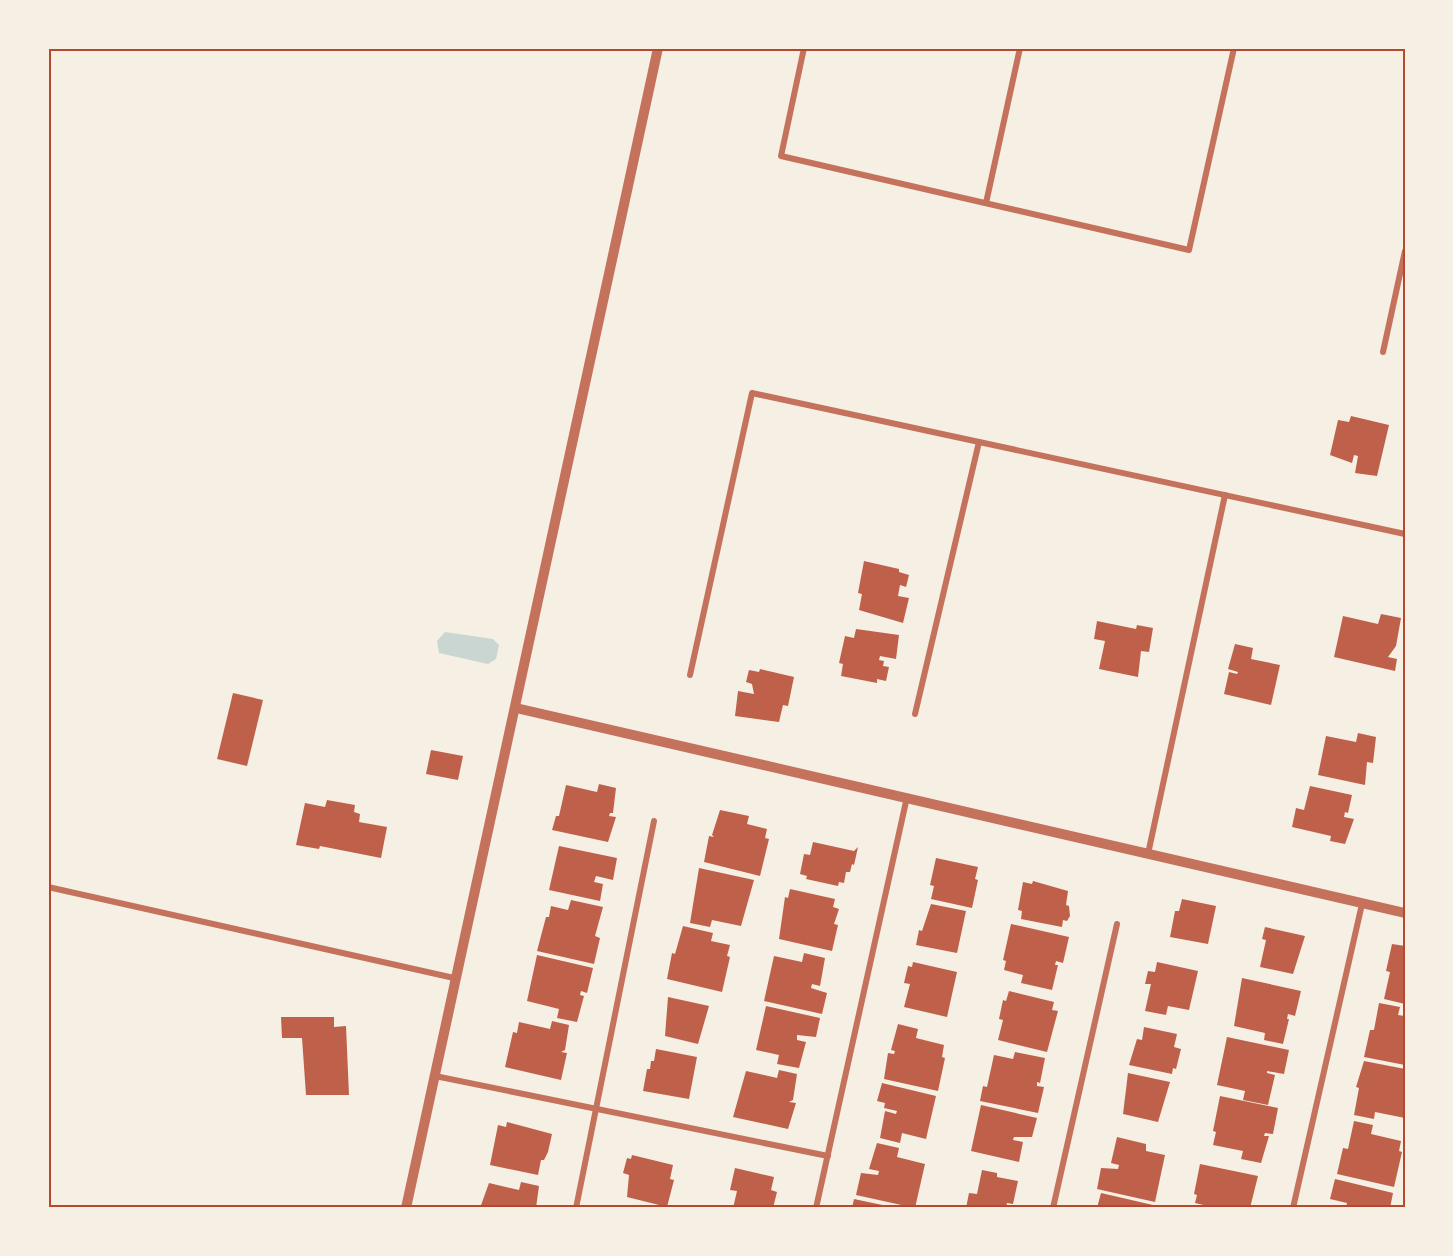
<svg xmlns="http://www.w3.org/2000/svg" width="1453" height="1256" font-family="Arial,sans-serif">
<style>
.water{fill:#c9d6d2}
.building{fill:#bf614a}
.lines{fill:none;stroke-linecap:round;stroke-linejoin:round}
.minor{stroke:#c5725c;stroke-width:6}
.tertiary{stroke:#c5725c;stroke-width:10}
.neatline{fill:none;stroke:#b5482f;stroke-width:2}
</style>
<rect width="100%" height="100%" fill="#f6efe4"/>
<!-- water -->
<path class="water" d="M445,632L493,639L499,645L496,659L488,664L439,653L437,641Z"/>
<!-- building -->
<g class="building">
<path d="M1351,416L1389,425L1377,476L1355,473L1358,456L1354,455L1352,463L1330,455L1338,420L1349,422Z"/>
<path d="M864,561L899,569V572L909,575L906,587L900,585L898,596L909,598L903,623L859,610L862,594L858,593Z"/>
<path d="M1381,614L1401,618L1396,646L1388,657L1397,659L1395,671L1334,657L1343,616L1378,624Z"/>
<path d="M1097,621L1136,629L1137,625L1153,628L1149,652L1141,651L1138,677L1099,669L1105,641L1094,639Z"/>
<path d="M856,629L899,635L896,659L880,656L879,660L884,661L883,666L889,667L886,681L877,679V683L841,676L843,664L839,663L845,636L854,638Z"/>
<path d="M1235,644L1253,648L1251,659L1280,665L1271,705L1224,694L1229,672L1237,674L1238,672L1228,669Z"/>
<path d="M760,669L794,677L788,706L783,705L779,722L735,716L738,691L754,694L752,684L746,682L749,670L759,672Z"/>
<path d="M233,693L263,700L247,766L217,759Z"/>
<path d="M1358,733L1376,737L1373,763L1367,762L1365,785L1318,775L1326,736L1356,742Z"/>
<path d="M431,750L463,756L458,780L426,774Z"/>
<path d="M599,784L616,788L613,813H610L609,816L616,817L608,842L552,830L556,816H559L566,785L597,792Z"/>
<path d="M1310,786L1352,795L1348,813L1345,812L1344,817L1354,819L1345,844L1330,841L1331,836L1292,827L1296,808L1304,810Z"/>
<path d="M327,800L355,805L354,812L360,814L359,822L387,827L381,858L320,846L319,849L296,845L305,803L325,807Z"/>
<path d="M720,810L749,816L747,824L767,829L765,838L769,839L760,876L704,862L709,836L714,837L712,835Z"/>
<path d="M813,842L854,851L858,847L854,865L852,864L850,872H846L844,883L839,882L838,886L806,879L807,876L800,874L804,854L810,855Z"/>
<path d="M559,846L617,858L613,880L596,876L594,882L603,884L600,901L549,890Z"/>
<path d="M936,858L978,867L975,879L978,880L972,908L931,899L934,886L930,885Z"/>
<path d="M699,868L754,880L741,926L712,920L710,927L690,923Z"/>
<path d="M1033,881L1068,891L1066,905L1069,906L1070,916L1067,921L1063,920L1062,927L1021,919L1022,911L1018,910L1023,882L1032,884Z"/>
<path d="M790,889L835,899L833,907L839,909L834,924L838,925L832,951L779,939L785,897L788,898Z"/>
<path d="M1182,899L1216,906L1208,944L1170,937L1175,911H1179Z"/>
<path d="M571,900L603,907L595,936L600,938L594,964L537,951L546,917H549L551,906L568,910Z"/>
<path d="M931,904L966,911L957,953L916,945L919,930L922,931Z"/>
<path d="M1011,924L1069,937L1063,963L1056,961L1055,965H1058L1052,990L1021,983L1023,975L1004,970L1006,961L1003,960Z"/>
<path d="M683,926L713,933L711,941L730,945L727,956L730,957L722,992L667,979L672,953L675,954Z"/>
<path d="M1265,927L1305,936L1293,974L1260,967L1266,940L1262,939Z"/>
<path d="M1392,944L1405,946V1004L1384,999L1390,972L1386,971Z"/>
<path d="M804,953L825,958L820,986L812,984L811,988L827,993L822,1014L764,1001L774,956L802,962Z"/>
<path d="M537,955L593,968L587,993L581,991L580,995L584,996L577,1022L557,1018L559,1009L527,1001Z"/>
<path d="M913,962L957,972L947,1017L904,1007L910,984L904,983L908,966L912,967Z"/>
<path d="M1157,962L1198,971L1189,1010L1168,1006L1166,1015L1145,1011L1151,984H1145L1148,971L1155,972Z"/>
<path d="M1242,978L1301,991L1295,1016L1288,1014L1287,1019H1289L1283,1044L1264,1040L1265,1033L1234,1026Z"/>
<path d="M1009,991L1054,1002L1052,1010L1058,1011L1047,1052L998,1040L1003,1020L999,1019L1003,1000L1006,1001Z"/>
<path d="M668,997L709,1006L698,1044L665,1036Z"/>
<path d="M1379,1003L1400,1007L1398,1015L1405,1016V1065L1364,1057L1370,1030H1374Z"/>
<path d="M766,1006L820,1018L816,1037L797,1035V1040L806,1042L799,1068L777,1064L779,1055L756,1050Z"/>
<path d="M281,1017H334V1027L346,1026L349,1095H306L302,1038H282Z"/>
<path d="M552,1021L569,1025L565,1050L561,1052L567,1053L561,1080L505,1067L513,1032L517,1033L519,1022L550,1029Z"/>
<path d="M898,1024L918,1029L916,1038L944,1045L942,1057L945,1058L938,1091L884,1079L888,1053L894,1054L895,1051L891,1050Z"/>
<path d="M1144,1027L1177,1034L1174,1047L1181,1049L1176,1069L1173,1068L1172,1074L1129,1065L1137,1039L1142,1040Z"/>
<path d="M1227,1037L1289,1050L1284,1074L1267,1071V1073L1275,1075L1268,1105L1243,1100L1245,1091L1217,1085Z"/>
<path d="M656,1049L697,1057L689,1099L643,1091L647,1069H650L651,1061H654Z"/>
<path d="M1015,1052L1045,1058L1040,1083L1037,1082V1086L1044,1087L1038,1113L980,1101L983,1086L987,1087L994,1055L1013,1059Z"/>
<path d="M1364,1061L1405,1069V1118L1375,1112L1374,1119L1354,1115L1359,1088L1356,1087Z"/>
<path d="M779,1070L797,1074L793,1100L789,1102L796,1103L788,1129L733,1117L746,1071L777,1078Z"/>
<path d="M1128,1073L1170,1082L1158,1122L1123,1114Z"/>
<path d="M882,1083L936,1096L926,1139L902,1133L900,1143L880,1138L885,1111L896,1114L897,1111L884,1108L885,1103L877,1101Z"/>
<path d="M1220,1096L1278,1108L1273,1134L1265,1133L1264,1136H1269L1261,1163L1241,1159L1243,1151L1213,1145L1216,1132L1213,1131Z"/>
<path d="M981,1105L1037,1118L1032,1137H1014L1013,1140L1023,1142L1019,1162L971,1151Z"/>
<path d="M1354,1121L1373,1125L1371,1134L1401,1141L1399,1151L1402,1152L1394,1187L1337,1174L1343,1148L1348,1149Z"/>
<path d="M507,1122L552,1134L548,1152L544,1160H541L538,1175L490,1165L498,1125L506,1127Z"/>
<path d="M1117,1137L1146,1144V1151L1165,1155L1155,1202L1097,1189L1101,1168L1118,1169L1119,1165L1111,1163Z"/>
<path d="M877,1143L899,1148L897,1157L925,1164L915,1208L856,1195L861,1173L878,1175L879,1171L869,1169Z"/>
<path d="M632,1155L673,1165L670,1179L674,1180L667,1207L627,1197L629,1175L623,1173L627,1158L631,1159Z"/>
<path d="M1200,1164L1258,1176L1250,1208H1216L1195,1203L1197,1195L1194,1194Z"/>
<path d="M735,1168L774,1177L771,1190L777,1192L773,1208H733L737,1191L730,1190Z"/>
<path d="M982,1170L997,1173V1177L1018,1181L1013,1204L1007,1203L1006,1208H966L969,1193L977,1194Z"/>
<path d="M1335,1179L1393,1193L1390,1208H1346L1347,1203L1330,1199Z"/>
<path d="M521,1182L539,1186L536,1208H480L489,1183L519,1190Z"/>
<path d="M1101,1193L1153,1205L1152,1208H1097Z"/>
<path d="M854,1199L892,1207V1208H852Z"/>
</g>
<g class="lines">
<!-- minor -->
<g class="minor">
<path d="M804,48L781,156L1189,250L1234,48"/>
<path d="M986,203L1020,48"/>
<path d="M1383,352L1405,251"/>
<path d="M690,675L752,393L1405,534"/>
<path d="M915,714L979,442"/>
<path d="M1148,854L1225,495"/>
<path d="M48,887L454,978"/>
<path d="M435,1076L828,1156"/>
<path d="M576,1208L654,821"/>
<path d="M816,1208L907,797"/>
<path d="M1053,1208L1117,924"/>
<path d="M1293,1208L1362,904"/>
</g>
<!-- tertiary -->
<g class="tertiary">
<path d="M516,708L1405,913"/>
<path d="M406,1208L658,48"/>
</g>
</g>
<!-- border -->
<rect width="1453" height="1256" fill="none" stroke="#f6efe4" stroke-width="99"/>
<rect x="50" y="50" width="1354" height="1156" class="neatline"/>
</svg>
